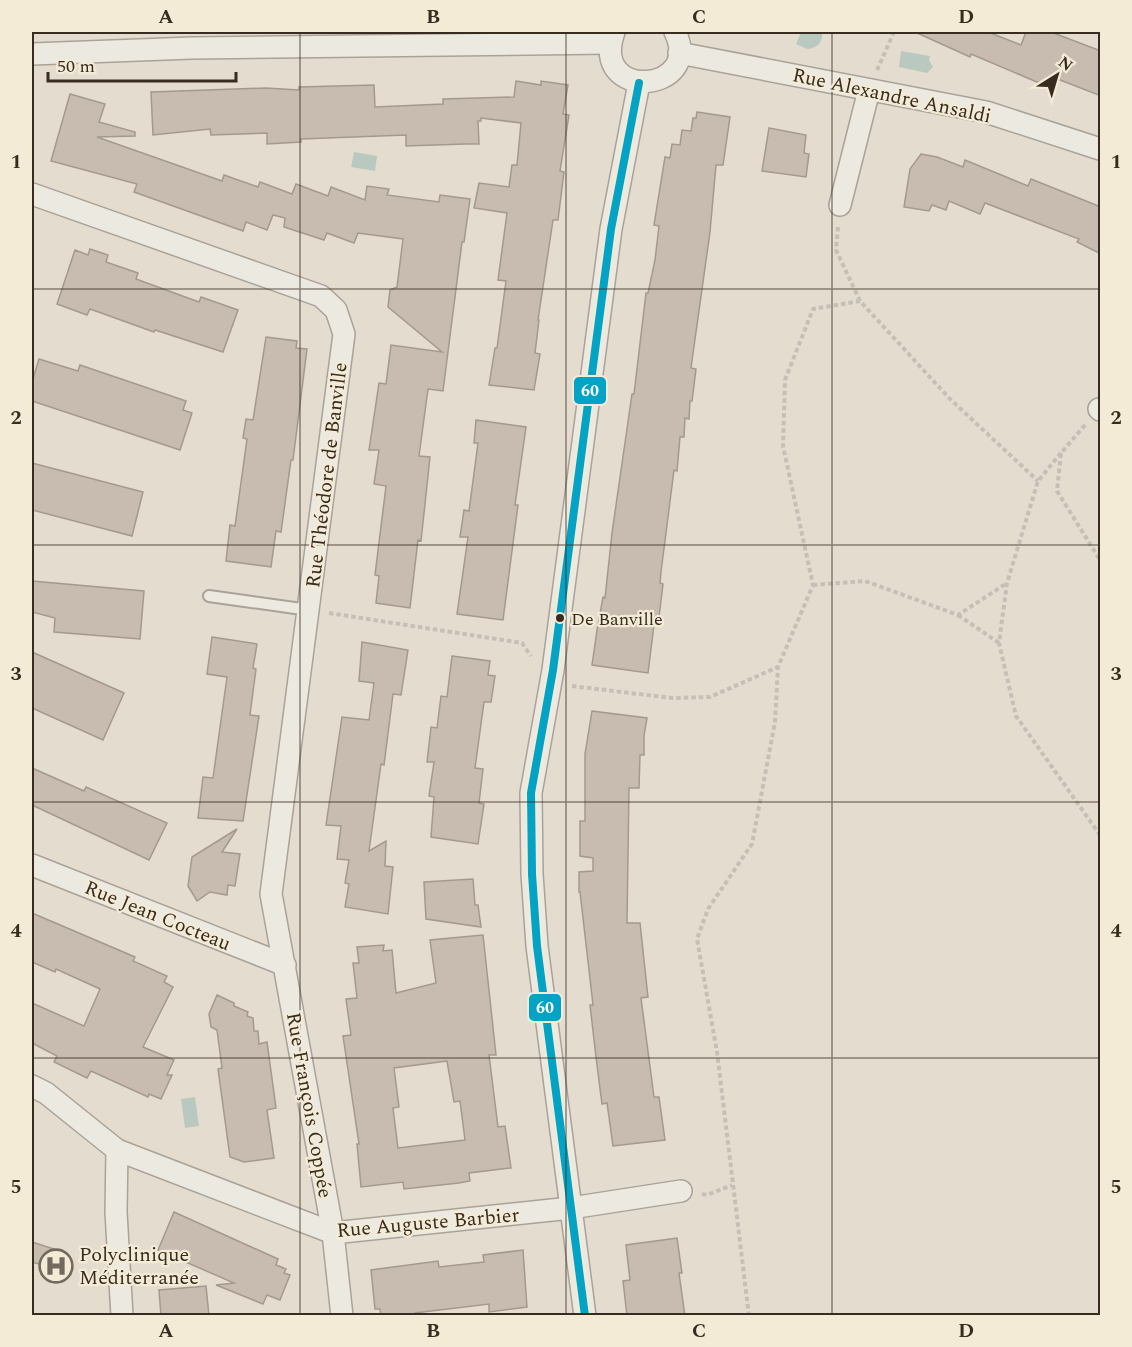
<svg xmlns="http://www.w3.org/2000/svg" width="1132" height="1347" font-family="Spectral,serif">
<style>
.water{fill:#bac9bf}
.building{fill:#c8bcb0;stroke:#a4998e;stroke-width:1.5;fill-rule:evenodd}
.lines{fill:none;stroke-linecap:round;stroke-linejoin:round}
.service-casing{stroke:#aaa298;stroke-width:14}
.minor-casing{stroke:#aaa298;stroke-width:24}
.path{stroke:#c5bfb7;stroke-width:4;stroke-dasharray:4.5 3;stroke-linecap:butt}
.service{stroke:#ece9e1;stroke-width:10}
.minor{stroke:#ece9e1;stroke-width:21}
.bus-1-casing{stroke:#f4ebd6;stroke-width:12}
.bus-1{stroke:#03a3c5;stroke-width:8}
.grid{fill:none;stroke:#382b20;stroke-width:1.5;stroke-opacity:0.55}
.bus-dot{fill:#382b20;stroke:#f4ebd6;stroke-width:2}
.labels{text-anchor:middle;stroke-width:4.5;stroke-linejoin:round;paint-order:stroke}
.bus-label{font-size:18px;fill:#382b20;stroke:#f4ebd6;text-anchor:start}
.street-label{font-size:20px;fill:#382b20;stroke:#f4ebd6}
.poi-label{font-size:20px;fill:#382b20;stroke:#f4ebd6;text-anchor:start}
.line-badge{stroke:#f4ebd6;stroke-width:2}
.badge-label{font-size:16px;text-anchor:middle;font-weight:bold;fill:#fff}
.neatline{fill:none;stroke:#382b20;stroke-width:2}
.grid-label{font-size:20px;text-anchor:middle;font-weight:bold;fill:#382b20}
</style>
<rect width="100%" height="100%" fill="#e4ddcf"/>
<!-- water -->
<g class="water">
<path d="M801,32H822C823,42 818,48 807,49L796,44Z"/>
<path d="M901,51L930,56L929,60L933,67L927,73L899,67Z"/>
<path d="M354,152L377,156L375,171L351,167Z"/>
<path d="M195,1097L199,1126L185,1128L181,1099Z"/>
</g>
<!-- building -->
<g class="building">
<path d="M915,32H988L1021,45L1026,32H1051L1101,51V96L1055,78L1051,88L971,54L970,57Z"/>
<path d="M516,81L541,85V81L568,85L563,114L569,115L560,171L564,172L558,220H553L538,320H539L535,353L540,354L534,390L489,385L495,348H497L506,281L498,280L507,213L474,208L479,183L509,187L512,165H517L521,123L481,118V121H478L479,144H465L406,146V135L301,139V142L267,144V133L211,135L210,129L153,135L151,92L266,88L299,90V87L374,85L375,107L443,104V99L514,97Z"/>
<path d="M70,94L105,104L99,122L135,132V136L97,137L222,181L224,175L258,187L260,182L292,194L296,184L328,196L331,187L365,200L367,186L389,189L387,195L439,202L440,195L470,199L464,242H462L443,391L428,389L419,456L430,457L421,541L418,540L410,608L376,603L379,576L375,575L386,486L374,484L379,450H369L379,383L386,384L391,345L442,352L388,307L390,290L397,287L403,239L358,233L354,243L327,233L324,240L284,227L285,218L273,215L267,230L246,222L243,231L134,192L137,184L51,161Z"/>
<path d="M697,112L730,117L723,165H716L710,232L691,368L696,369L692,401H690L689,419L685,418L684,437H680L677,471L674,470L661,572L660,583L663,584L659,617H655L648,673L592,665L597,630L603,597L605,598L612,533L632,394H634L646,293H648L655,260L659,226L654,225L665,157L670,158L672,144L680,145L682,130L691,131L693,118H696Z"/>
<path d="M769,128L806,135L804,153L809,154L806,177L762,171Z"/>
<path d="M921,154L937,157L963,167L965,160L1028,186L1031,179L1101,207V254L1077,242L1079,239L985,203L980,214L949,201L946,210L932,205L929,211L904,207L910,169Z"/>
<path d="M90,249L108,255L106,262L138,273L136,279L199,302L201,297L238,310L223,352L155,330L154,332L90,309L87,315L57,304L75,250L88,255Z"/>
<path d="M266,337L297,341L296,348L307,349L293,460H291L281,532L276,531L271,567L226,561L230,525L235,526L247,439L243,438L246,419L253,420Z"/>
<path d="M39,359L78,371L80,365L186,401L183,410L192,413L180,450L32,401V382Z"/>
<path d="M476,420L526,427L515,505H518L503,620L457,614L468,537H460L464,510L469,511L478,443H474Z"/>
<path d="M32,463L143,492L132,536L32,510Z"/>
<path d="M32,581L144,591L140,639L54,632L55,618L32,612Z"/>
<path d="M212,637L257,644L253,668L256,669L250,715L259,716L243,821L198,818L203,777L213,778L227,677L207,674Z"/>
<path d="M362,642L408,650L401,695L393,694L384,765L381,764L369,851L386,841L385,866L393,867L388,914L345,907L349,884L345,883L349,860L337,859L341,826L326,825L342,717L369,720L374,683L359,681Z"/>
<path d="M32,652L124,693L103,740L32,708Z"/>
<path d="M452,656L490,661L488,675L495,676L491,702H484L475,768L483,769L479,803L484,804L478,844L431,837L434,797L429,796L434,762H427L431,727L437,728L441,696L447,697Z"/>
<path d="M592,711L647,718L644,736V755H640L639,788H629L627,923H640L648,997L641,998L654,1097H659L665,1140L613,1146L607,1103L602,1104L596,1057L590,1005H593L580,892H579V872L593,871V858L580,856V821H585V754Z"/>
<path d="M32,768L84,791L86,787L167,823L149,860L32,805Z"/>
<path d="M237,829L222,852L240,854L235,886L228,885L227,895L210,892L197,901L188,886L192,857Z"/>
<path d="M473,879L475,905H478L481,927L426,919L424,882Z"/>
<path d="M32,913L135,957L133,961L167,976L164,982L173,987L143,1047L174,1060L167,1075H172L161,1099L149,1094L148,1097L91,1071L87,1078L54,1062L57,1056L32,1043V1003L84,1026L100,989L56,969L55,972L32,962Z"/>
<path d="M483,935L496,1055H489L498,1127L505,1126L511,1168L469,1173L470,1181L459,1183L404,1189L403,1182L361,1187L357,1144H359L343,1036L351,1035L346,999L357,998L353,963H359L357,947L384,945L383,951L392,950L396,993L436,983L430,940ZM447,1061L454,1102L460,1101L465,1140L398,1148L393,1108L399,1107L394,1068Z"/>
<path d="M217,995L234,1003V1006L248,1012L247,1016L253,1018L254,1031H258L259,1044L267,1042L276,1108L267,1110L274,1158L244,1162L230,1157L218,1069L222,1068L217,1030L211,1027L209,1014Z"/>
<path d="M174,1212L278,1259L276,1265L286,1269L284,1273L290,1275L280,1300L267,1295L263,1304L216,1285L234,1283L158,1250Z"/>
<path d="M677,1238L682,1273H679L685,1316H627L623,1281L630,1280L626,1245Z"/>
<path d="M32,1242L54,1249L49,1267L32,1262Z"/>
<path d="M523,1250L527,1307L489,1312V1304L415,1313L416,1316H381L380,1309H375L371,1270L438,1261L439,1267L484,1262L483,1255Z"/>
<path d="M206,1286L209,1316H161L159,1290Z"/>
</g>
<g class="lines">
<defs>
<path id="service" d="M209,596L309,610"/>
<g id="minor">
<path d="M614,32C589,103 705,93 675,32"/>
<path d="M679,53L986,112L1100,149"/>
<path d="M32,54L192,48L610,43"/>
<path d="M32,194L321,296L336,310L344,334L271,894L333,1233L342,1316"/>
<path d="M840,205L869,90"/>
<path d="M1099,409L1100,410"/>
<path d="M32,865L285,965"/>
<path d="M32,1086L46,1093L117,1150L333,1233L571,1208L681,1191"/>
<path d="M117,1150L116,1212L122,1316"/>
<path d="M585,1316L537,946L532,874L531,793L553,670L611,229L639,83"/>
</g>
</defs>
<!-- service casing -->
<use href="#service" class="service-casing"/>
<!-- minor casing -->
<use href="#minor" class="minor-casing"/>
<!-- path -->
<g class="path">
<path d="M877,70L894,32"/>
<path d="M838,227L836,250L860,301L950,399L1038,481"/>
<path d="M1085,425L1061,453L1057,491L1100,560"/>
<path d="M1061,453L1038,481L1007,583L999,643L1016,716L1100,835"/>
<path d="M813,585L865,581L958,615L1007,583"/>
<path d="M329,613L522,643L531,656"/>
<path d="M958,615L999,643"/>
<path d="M572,686L672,698L710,697L778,667"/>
<path d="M702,1194L707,1195L732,1185"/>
<path d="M749,1316L717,1052L697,939L708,909L752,844L775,722L778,667L813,585L783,446L785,380L813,309L860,301"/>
</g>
<!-- service -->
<use href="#service" class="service"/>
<!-- minor -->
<use href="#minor" class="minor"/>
<defs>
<path id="bus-1" d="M585,1316L537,946L532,874L531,793L553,670L611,229L639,83"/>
</defs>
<!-- bus-1 casing -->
<use href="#bus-1" class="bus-1-casing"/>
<!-- bus-1 -->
<use href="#bus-1" class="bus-1"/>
</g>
<!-- grid -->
<path class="grid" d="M300,32V1316M566,32V1316M832,32V1316M32,289H1100M32,545H1100M32,802H1100M32,1058H1100"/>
<!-- icons -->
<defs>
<symbol id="hospital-ring" viewBox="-11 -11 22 22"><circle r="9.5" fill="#f4ebd6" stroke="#74695d" stroke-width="1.5"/><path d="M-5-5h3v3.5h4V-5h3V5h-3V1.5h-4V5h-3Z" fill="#74695d"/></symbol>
</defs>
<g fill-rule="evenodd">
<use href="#hospital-ring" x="37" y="1247" width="38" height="38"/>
</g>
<!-- markers -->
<circle class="bus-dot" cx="560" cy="618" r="5"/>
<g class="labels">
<!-- bus labels -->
<g class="bus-label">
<text x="571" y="625">De Banville</text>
</g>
<!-- street labels -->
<g class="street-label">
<text transform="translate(892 95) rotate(12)" y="7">Rue Alexandre Ansaldi</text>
<text transform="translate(326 475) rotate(-83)" y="7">Rue Théodore de Banville</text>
<text transform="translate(158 915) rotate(22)" y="7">Rue Jean Cocteau</text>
<text transform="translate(310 1105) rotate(80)" y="7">Rue François Coppée</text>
<text transform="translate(428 1222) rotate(-5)" y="7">Rue Auguste Barbier</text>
</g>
<!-- poi labels -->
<g class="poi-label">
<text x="79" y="1261">Polyclinique<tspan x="79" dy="23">Méditerranée</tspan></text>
</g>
</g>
<g class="line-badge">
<rect x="573" y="376" width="34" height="29" rx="6" fill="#03a3c5"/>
<rect x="528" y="993" width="34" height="29" rx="6" fill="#03a3c5"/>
</g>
<g class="badge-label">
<text x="590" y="396">60</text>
<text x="545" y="1013">60</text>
</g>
<!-- border -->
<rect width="1132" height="1347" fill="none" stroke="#f4ebd6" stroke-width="66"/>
<!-- north arrow -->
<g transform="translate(1057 75) rotate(37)" stroke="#f4ebd6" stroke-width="4.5" paint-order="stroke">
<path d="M0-4.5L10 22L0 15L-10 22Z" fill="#382b20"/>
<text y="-9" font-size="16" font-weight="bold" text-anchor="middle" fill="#382b20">N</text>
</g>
<!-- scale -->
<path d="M48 72v9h188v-9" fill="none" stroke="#382b20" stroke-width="3"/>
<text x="57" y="72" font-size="18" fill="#382b20" stroke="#f4ebd6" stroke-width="4.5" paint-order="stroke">50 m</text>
<rect x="33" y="33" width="1066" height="1281" class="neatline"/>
<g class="grid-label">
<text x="166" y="23">A</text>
<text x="433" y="23">B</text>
<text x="699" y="23">C</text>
<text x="966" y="23">D</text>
<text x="16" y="168">1</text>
<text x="1116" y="168">1</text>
<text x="16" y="424">2</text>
<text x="1116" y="424">2</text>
<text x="16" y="680">3</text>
<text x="1116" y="680">3</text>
<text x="16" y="937">4</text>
<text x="1116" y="937">4</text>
<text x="16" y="1193">5</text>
<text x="1116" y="1193">5</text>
<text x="166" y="1337">A</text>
<text x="433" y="1337">B</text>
<text x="699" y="1337">C</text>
<text x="966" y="1337">D</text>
</g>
</svg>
